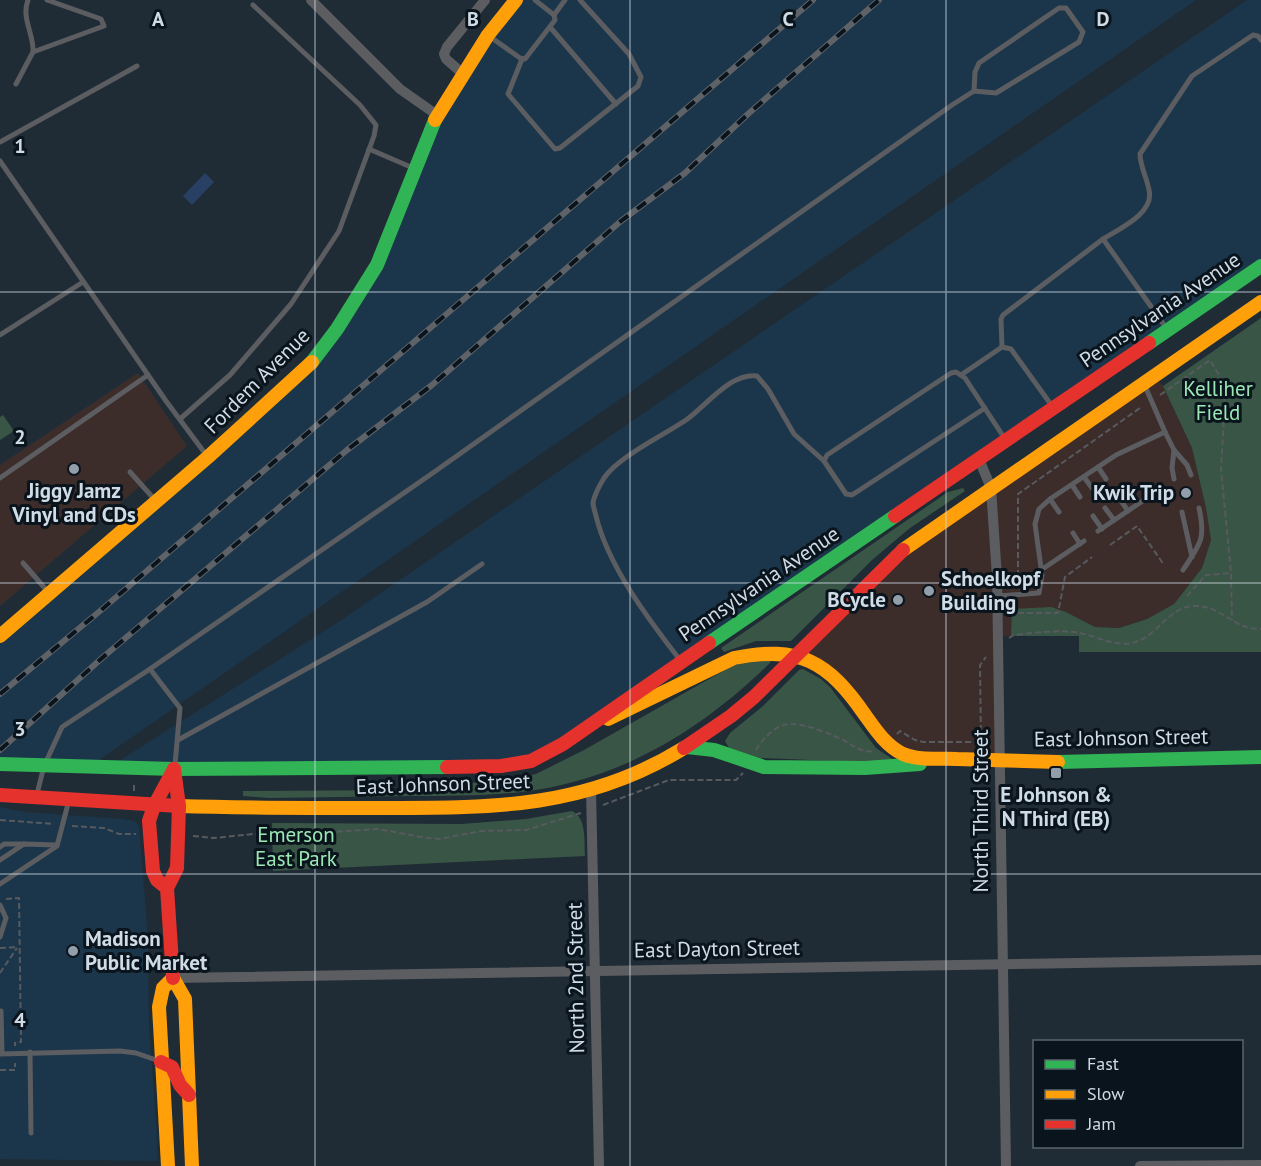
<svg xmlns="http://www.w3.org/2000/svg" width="1261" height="1166" font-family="'PT Sans',sans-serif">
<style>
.commercial{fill:#3c2c2a}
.built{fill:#1b364a}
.green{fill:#395545}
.water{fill:#284064}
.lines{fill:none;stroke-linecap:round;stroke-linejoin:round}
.path{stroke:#575a5f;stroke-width:2;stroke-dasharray:6 3;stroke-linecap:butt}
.lane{stroke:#5c5d61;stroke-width:5}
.street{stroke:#5c5d61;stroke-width:10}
.fast{stroke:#30b455;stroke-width:14}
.slow{stroke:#ff9f0a;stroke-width:14}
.jam{stroke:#e5322d;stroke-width:14}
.rail-casing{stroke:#5f6368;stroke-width:6}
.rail{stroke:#0a141c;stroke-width:4;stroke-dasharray:11;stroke-linecap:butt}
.grid{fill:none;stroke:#cfdce7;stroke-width:1.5;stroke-opacity:0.55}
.poi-dot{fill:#929ea9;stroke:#0a141c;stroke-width:2}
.labels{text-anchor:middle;stroke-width:6;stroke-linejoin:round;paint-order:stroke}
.street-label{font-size:21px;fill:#cfdce7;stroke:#0a141c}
.park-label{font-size:21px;fill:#9be8b5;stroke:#0a141c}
.poi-label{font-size:21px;font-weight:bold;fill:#cfdce7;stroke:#0a141c}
.grid-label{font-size:20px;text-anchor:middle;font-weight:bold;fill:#cfdce7;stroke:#0a141c;stroke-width:6;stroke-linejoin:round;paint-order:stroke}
</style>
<rect width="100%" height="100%" fill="#202c35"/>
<!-- commercial -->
<g class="commercial">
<path d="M138,373L187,446L0,606V465Z"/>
<path d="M1155,376L1163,386L1192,448L1206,508L1211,540L1202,568L1174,604L1147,619L1119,628L1095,627L1066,612L1018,613L1011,636L999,637L1000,761L907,756L842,683L795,655L880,570Z"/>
</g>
<!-- built -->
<g class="built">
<path d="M516,0H1196L89,767L0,764V636L310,364L354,304L437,115Z"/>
<path d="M1247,0H1261V266L531,761L109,767L337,623Z"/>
<path d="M0,807L25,812L122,819L134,821L139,826L148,938L149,1028L156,1122L158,1161L0,1159Z"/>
</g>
<!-- green -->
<g class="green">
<path d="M1261,318V652H1079V636H1011L1012,609L1051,607L1066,612L1095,627L1119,628L1147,619L1174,604L1202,568L1211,540L1206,508L1192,448L1163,386Z"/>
<path d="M3,415L14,431L0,440V417Z"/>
<path d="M963,488L965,491L910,528L872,560L791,641H756L724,652L721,648L948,492Z"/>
<path d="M769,659L771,662C702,730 619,781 521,792C484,796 447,796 411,796C364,797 316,797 269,798L243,796V791L405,790L464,783L498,782L536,774L584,750L732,666L748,661Z"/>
<path d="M803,669L821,679L830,687L876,748L895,761L885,763L760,758L729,748L725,741L730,733L763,706L799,670Z"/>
<path d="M572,811C587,818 584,841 585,856L273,871L272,823L461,824L526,819Z"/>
</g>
<!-- water -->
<path class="water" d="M205,173L214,182L192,205L183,196Z"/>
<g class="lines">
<!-- path -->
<g class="path">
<path d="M1160,395L1210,360L1223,382L1225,401L1221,469L1231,573L1232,620"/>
<path d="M1110,545L1137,526L1164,565"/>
<path d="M1018,585V494L1140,408"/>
<path d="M1187,596L1206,575L1231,573"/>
<path d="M1018,613H1058L1065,577L1092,557"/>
<path d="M1009,638L1014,635C1033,633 1054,630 1074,632C1093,634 1112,647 1132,643C1159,637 1168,604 1198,606C1225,608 1232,629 1261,629"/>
<path d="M897,734L900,731L915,740L923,742H981L980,665L986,657"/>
<path d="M756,750C763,738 777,723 792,724C807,724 833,735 845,741C856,747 862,753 875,751"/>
<path d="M134,791V784"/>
<path d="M603,805L669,780H736L743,773"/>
<path d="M0,820L54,824"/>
<path d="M72,826L104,828L119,834H136"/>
<path d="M193,836L214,838L253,834L317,833L378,829L427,838L440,839L481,831L526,830L581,813"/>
<path d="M6,899L19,898L21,1042L15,1043V1046"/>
<path d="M0,948L18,947"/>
<path d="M0,973L17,948"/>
<path d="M0,1070H15V1063"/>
</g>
<!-- lane -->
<g class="lane">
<path d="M28,0C21,18 34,34 33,52L104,26L101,19L47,0"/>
<path d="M554,15L565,0"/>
<path d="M550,27L616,104"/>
<path d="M489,36L520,58L525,59L555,20L554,15L535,0"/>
<path d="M522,59L508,94L555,149L560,148L638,86L641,77L629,54L580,0"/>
<path d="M16,84L33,52"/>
<path d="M0,142L137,66"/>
<path d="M369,149L413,168"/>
<path d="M0,161L166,401L207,456"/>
<path d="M1103,239C1119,229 1155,213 1149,190C1147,178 1140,166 1140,154L1192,76L1253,35L1258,36L1261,40"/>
<path d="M0,335L83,282"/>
<path d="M1002,347L1001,319L1003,315L1103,239L1167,329"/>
<path d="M961,375L1002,347L1011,349L1052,406"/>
<path d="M985,408L852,495L846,494L824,461L827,455L951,373L956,372L965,378L1005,439"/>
<path d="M180,419L230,375L291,304L339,231L374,136L376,125L360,105L253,5"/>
<path d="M1165,432L1174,450L1172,468L1174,479"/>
<path d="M1174,450L1187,465L1191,475"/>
<path d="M1098,467L1106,479"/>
<path d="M130,472L155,500"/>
<path d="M1084,477L1092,488"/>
<path d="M0,478L148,375"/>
<path d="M1072,485L1080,497"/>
<path d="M1119,498L1128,511"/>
<path d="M1050,499L1059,512"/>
<path d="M1105,508L1114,520"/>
<path d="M1182,512L1192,557"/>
<path d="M1093,516L1102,529"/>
<path d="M1098,531L1153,494"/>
<path d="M1073,533L1080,544"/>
<path d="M23,563L49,593"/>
<path d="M1041,570L1084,541"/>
<path d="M1183,570C1200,544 1206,540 1199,508"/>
<path d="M998,596L1039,593L1042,575L1035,524L1039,509L1050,499L1116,455L1165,432L1145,386"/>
<path d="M680,660C649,620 608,566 596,516C595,512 593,506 593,503C594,496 601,483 604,478C618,457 664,435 686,420C706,406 731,372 757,376L768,389L794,434L824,461"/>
<path d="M150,669L180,708L175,765"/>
<path d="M178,740L427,602L482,564"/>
<path d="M37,794L44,766L62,727L150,669L437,470L952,105L974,91L996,93L1079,42L1083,32L1066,8H1059L979,63L975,72L974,91"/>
<path d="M0,847L4,844H24"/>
<path d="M0,860L24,844L56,845"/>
<path d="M0,884L57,846L69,800"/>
<path d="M0,905L6,918L0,937"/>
<path d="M1,1011L2,1053"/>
<path d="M30,1052L31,1133"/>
<path d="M0,1054L120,1051L136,1053L159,1061"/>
</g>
<!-- street -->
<g class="street">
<path d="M311,0L400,89L437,115"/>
<path d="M462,73L446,59L444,54L447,47L485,0"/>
<path d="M979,459L991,488L997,577L1006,1166"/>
<path d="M591,789L599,1166"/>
<path d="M173,978L1261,960"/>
<path d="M1140,1166L1261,1165"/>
</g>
<!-- fast -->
<g class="fast">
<path d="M1149,343L1261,266"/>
<path d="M312,362L337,329L377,265L435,120"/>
<path d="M709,643L895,516"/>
<path d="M687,747L714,750L764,767L865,768L920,764"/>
<path d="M1058,762L1261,757"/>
<path d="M0,764L174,769"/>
<path d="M174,769L447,767"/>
</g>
<!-- slow -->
<g class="slow">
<path d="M435,120L488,35L516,0"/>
<path d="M903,550L1261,302"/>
<path d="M0,636L208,457L312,362"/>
<path d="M608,719L734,658C799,645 828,661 865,715C875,729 886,746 903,754C919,761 940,758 957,759C991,760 1024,761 1058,762"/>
<path d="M179,806C246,808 313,808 380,808C492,808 585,809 684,748"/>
<path d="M173,978L185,999L192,1166"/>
<path d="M168,1166L159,1007L163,988L173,978"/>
</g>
<!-- jam -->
<g class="jam">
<path d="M895,516L1149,343"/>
<path d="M684,748L731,716L754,697L903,550"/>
<path d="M447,767L501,766L531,761L563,744L709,643"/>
<path d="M0,795L179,806"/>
<path d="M167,888L157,880L153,871L149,821L154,806L174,769"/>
<path d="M173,978L167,888L177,868L179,806L174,769"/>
<path d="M161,1062L172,1067L180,1085L189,1095"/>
</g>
<defs>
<g id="rail">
<path d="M0,694L100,611L813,0"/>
<path d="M0,750L102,658L347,450L432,385L621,221L685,173L748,114L879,0"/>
</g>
</defs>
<!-- rail casing -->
<use href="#rail" class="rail-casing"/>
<!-- rail -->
<use href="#rail" class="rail"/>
</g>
<!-- grid -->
<path class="grid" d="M315,0V1166M630,0V1166M946,0V1166M0,292H1261M0,583H1261M0,874H1261"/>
<!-- markers -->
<g class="poi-dot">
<circle cx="74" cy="469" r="6"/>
<circle cx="1186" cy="493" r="6"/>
<circle cx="929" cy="591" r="6"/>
<circle cx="898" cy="600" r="6"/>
<rect x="1050" y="767" width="12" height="12" rx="3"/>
<circle cx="73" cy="951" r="6"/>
</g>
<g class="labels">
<!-- street labels -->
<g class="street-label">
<text transform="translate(1160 310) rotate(-34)" y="7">Pennsylvania Avenue</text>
<text transform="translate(257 381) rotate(-45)" y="7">Fordem Avenue</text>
<text transform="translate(759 584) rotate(-34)" y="7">Pennsylvania Avenue</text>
<text transform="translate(1121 738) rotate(-1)" y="7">East Johnson Street</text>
<text transform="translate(443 784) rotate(-2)" y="7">East Johnson Street</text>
<text transform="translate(981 811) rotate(-90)" y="7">North Third Street</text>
<text transform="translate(717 949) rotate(-1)" y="7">East Dayton Street</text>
<text transform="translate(576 978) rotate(-91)" y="7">North 2nd Street</text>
</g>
<!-- park labels -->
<g class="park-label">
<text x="1218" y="396">Kelliher<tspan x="1218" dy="24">Field</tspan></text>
<text x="296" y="842">Emerson<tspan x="296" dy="24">East Park</tspan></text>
</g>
<!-- poi labels -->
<g class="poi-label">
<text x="74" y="498">Jiggy Jamz<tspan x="74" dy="24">Vinyl and CDs</tspan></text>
<text x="1174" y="500" text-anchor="end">Kwik Trip</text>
<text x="941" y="586" text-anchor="start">Schoelkopf<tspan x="941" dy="24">Building</tspan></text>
<text x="886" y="607" text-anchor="end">BCycle</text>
<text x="1056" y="802">E Johnson &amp;<tspan x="1056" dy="24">N Third (EB)</tspan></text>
<text x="85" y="946" text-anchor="start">Madison<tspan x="85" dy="24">Public Market</tspan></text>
</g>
</g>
<g class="grid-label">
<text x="158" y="26">A</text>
<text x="473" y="26">B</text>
<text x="788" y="26">C</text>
<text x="1103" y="26">D</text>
<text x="20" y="153">1</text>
<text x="20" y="444">2</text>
<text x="20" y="736">3</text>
<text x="20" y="1027">4</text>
</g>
<!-- legend -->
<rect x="1033" y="1040" width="210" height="108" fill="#0a141c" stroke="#59646d" stroke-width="1.5"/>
<rect x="1045" y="1060" width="30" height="9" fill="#30b455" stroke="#59646d" stroke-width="1.5"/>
<text x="1087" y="1070" font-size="18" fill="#cfdce7">Fast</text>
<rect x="1045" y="1090" width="30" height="9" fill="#ff9f0a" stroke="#59646d" stroke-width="1.5"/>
<text x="1087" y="1100" font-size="18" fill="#cfdce7">Slow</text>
<rect x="1045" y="1120" width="30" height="9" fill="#e5322d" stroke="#59646d" stroke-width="1.5"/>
<text x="1087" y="1130" font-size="18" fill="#cfdce7">Jam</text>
</svg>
